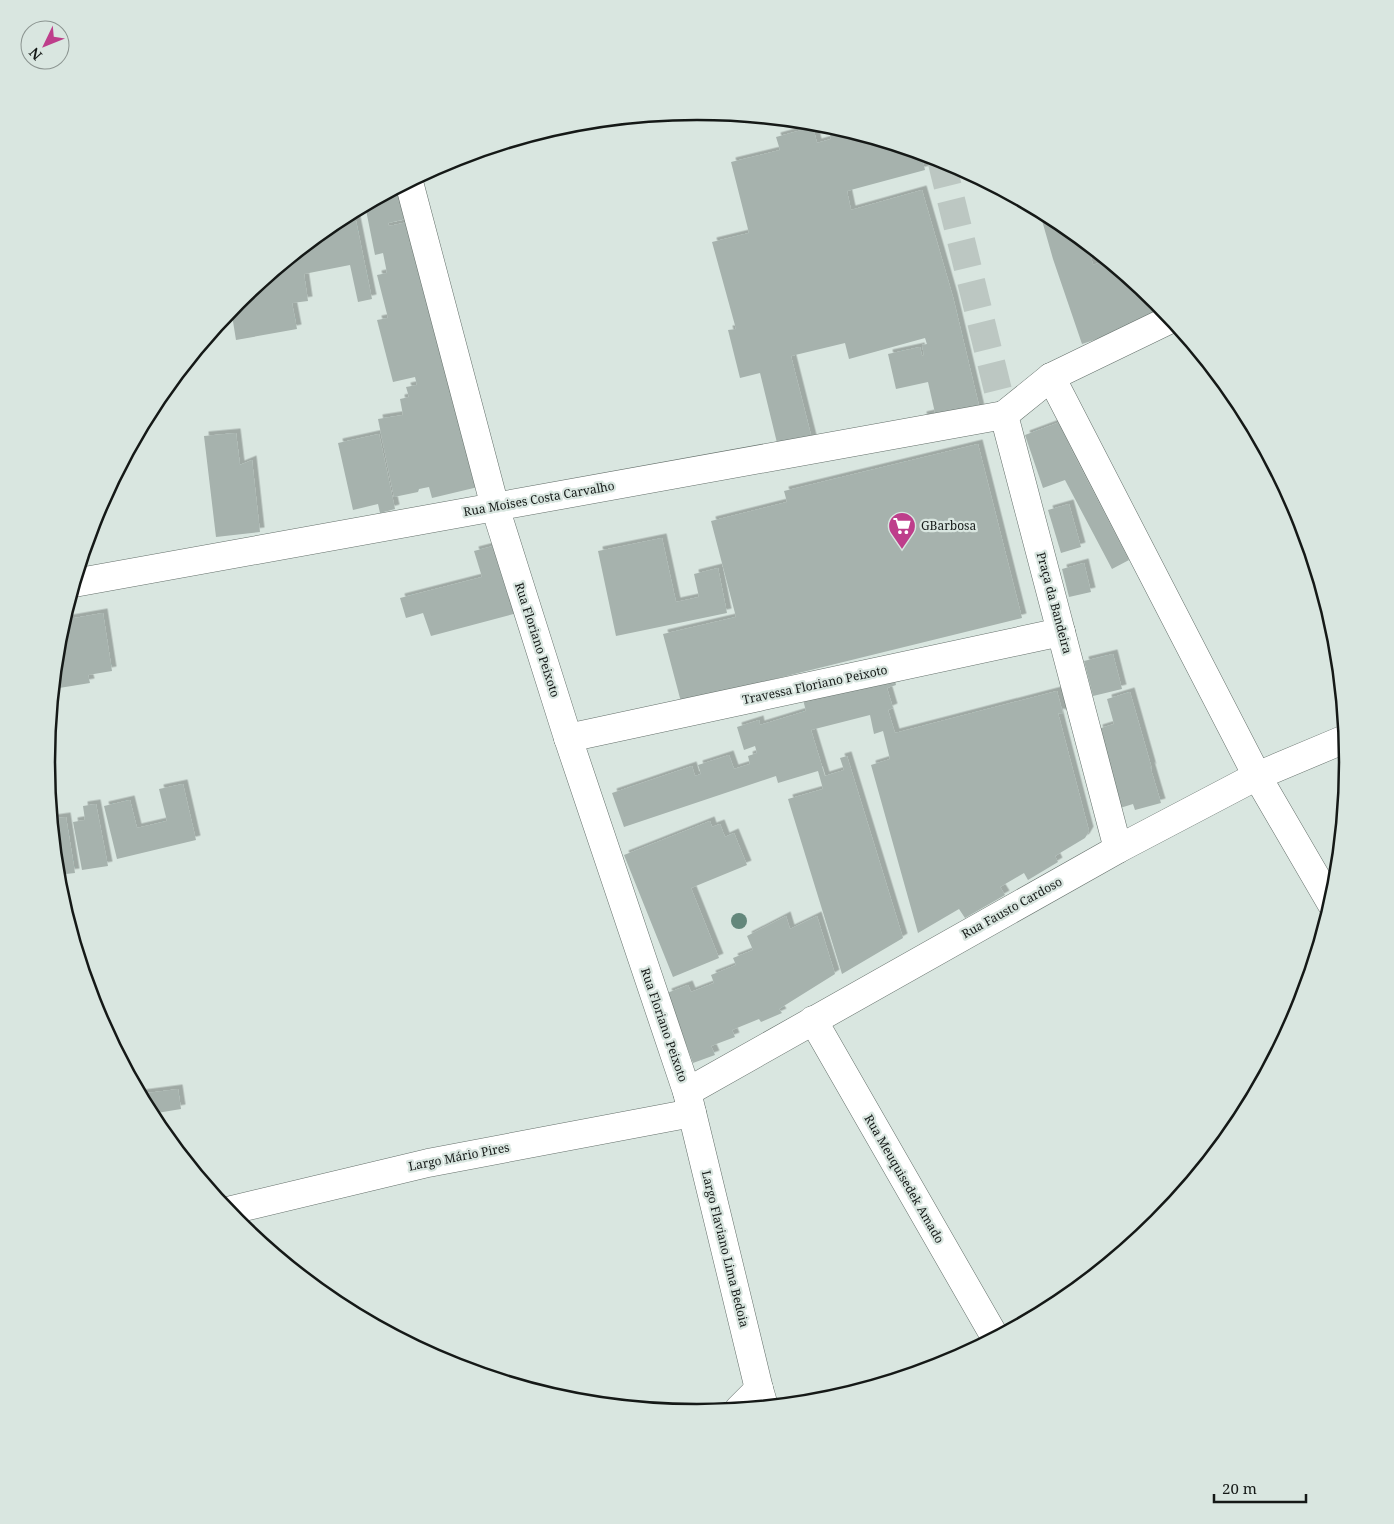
<svg xmlns="http://www.w3.org/2000/svg" width="1394" height="1524" font-family="'Noto Serif',serif">
<style>
.building{fill:#a6b2ad;filter:url(#shadow)}
.lines{fill:none;stroke-linecap:round;stroke-linejoin:round}
.minor-tunnel{stroke:#bcc7c2;stroke-width:28;stroke-dasharray:28 14;stroke-linecap:butt}
.minor-casing{stroke:#646f6a;stroke-width:29}
.minor{stroke:#fff;stroke-width:28}
.tree{fill:#63877b}
.labels{text-anchor:middle;stroke-width:4.5;stroke-linejoin:round;paint-order:stroke}
.street-label{font-size:12px;fill:#151917;stroke:#d9e6e0}
.poi-label{font-size:12px;fill:#151917;stroke:#d9e6e0;text-anchor:start}
.rim{fill:none;stroke:#151917;stroke-width:2.5}
</style>
<defs>
<filter id="shadow"><feDropShadow dx="4.5" dy="-4.5" stdDeviation="0" flood-color="#0004"/></filter>
</defs>
<rect width="100%" height="100%" fill="#d9e6e0"/>
<!-- building -->
<g class="building">
<path d="M827,125L921,153L925,170L847,191L851,210L922,190L953,297L981,414L924,426L922,416L935,413L928,382L896,389L888,354L920,347L922,356L924,355L922,345L927,344L925,338L849,359L845,343L791,356L812,439L778,447L760,373L740,378L728,330L736,329L712,242L749,233L731,162L780,150L776,137L813,127L817,143L831,139Z"/>
<path d="M404,184L411,218L388,223L389,226L413,221L478,487L432,498L429,487L419,489L418,492L394,497L378,419L403,415L400,399L409,397L406,387L417,385L415,377L393,382L377,320L388,318L377,275L387,273L383,253L375,255L365,205Z"/>
<path d="M1039,210L1059,221L1088,245L1093,265L1107,260L1157,302L1167,316L1082,344L1053,259Z"/>
<path d="M354,211L372,299L358,302L350,265L304,274L308,301L292,303L297,329L236,340L231,309L237,302L336,221Z"/>
<path d="M1060,422L1072,451L1129,560L1112,569L1065,480L1043,488L1025,435Z"/>
<path d="M236,433L240,465L252,460L260,532L216,537L204,436Z"/>
<path d="M379,434L395,509L380,513L378,504L353,510L338,443Z"/>
<path d="M978,444L1022,618L681,702L663,634L736,617L711,521L787,502L784,491Z"/>
<path d="M1069,504L1081,547L1061,553L1048,510Z"/>
<path d="M662,538L676,602L699,597L694,574L718,568L727,613L616,636L598,551Z"/>
<path d="M505,543L525,611L431,636L423,613L406,618L400,598L482,577L474,551Z"/>
<path d="M1084,563L1091,592L1069,597L1062,569Z"/>
<path d="M103,613L112,671L88,675L90,683L53,689L59,635L63,620Z"/>
<path d="M1113,654L1122,689L1093,696L1084,661Z"/>
<path d="M893,672L896,685L887,688L893,708L888,710L895,733L1057,691L1063,714L1058,713L1089,831L1085,838L1055,856L1058,862L1028,880L1024,873L1000,887L1005,895L965,918L959,909L918,933L871,765L890,759L883,731L874,734L870,715L811,730L825,776L844,770L840,758L847,756L903,938L842,974L788,799L823,789L818,771L778,783L776,776L624,827L612,793L692,766L695,776L701,774L698,765L729,755L734,769L750,764L748,756L757,753L755,746L744,750L737,727L759,720L760,725L806,711L802,696Z"/>
<path d="M1130,692L1152,769L1150,766L1161,803L1135,810L1133,804L1120,808L1098,729L1114,724L1107,699Z"/>
<path d="M183,784L196,840L117,859L104,806L130,800L137,828L167,821L159,789Z"/>
<path d="M96,804L108,866L82,870L73,822L85,820L83,806Z"/>
<path d="M66,817L75,873L57,875L52,819Z"/>
<path d="M710,821L712,827L720,824L725,837L734,833L747,865L691,888L719,958L673,977L624,855Z"/>
<path d="M786,916L790,929L817,916L835,974L779,1009L782,1013L761,1022L759,1019L732,1030L735,1037L711,1046L715,1055L693,1063L667,993L688,985L691,992L714,983L711,975L736,965L733,958L753,950L747,936Z"/>
<path d="M178,1089L181,1109L151,1114L140,1094Z"/>
</g>
<g class="lines">
<!-- minor-tunnel -->
<path class="minor-tunnel" d="M941,159L1004,415"/>
<defs>
<g id="minor">
<path d="M409,182L495,507L568,738L687,1092L759,1389L764,1406"/>
<path d="M1051,377L1257,776L1331,903"/>
<path d="M74,583L1004,415"/>
<path d="M568,738L1061,632"/>
<path d="M1118,849L1004,415L1051,377L1171,319"/>
<path d="M813,1020L995,1337"/>
<path d="M687,1092L1118,849L1257,776L1345,739"/>
<path d="M227,1211L428,1163L692,1113"/>
<path d="M739,1409L759,1389"/>
</g>
</defs>
<!-- minor casing -->
<use href="#minor" class="minor-casing"/>
<!-- minor -->
<use href="#minor" class="minor"/>
</g>
<!-- trees -->
<circle class="tree" cx="739" cy="921" r="8"/>
<!-- icons -->
<defs>
<symbol id="supermarket-pin" viewBox="-11 -11 22 30"><path d="M0 17L-7.5 6A9.5 9.5 0 1 1 7.5 6Z" fill="#be3e8b" stroke="#d9e6e0"/><path d="M-6-5.5h2.5l.6 2H6L4.5 2H-2.5L-4.4-4H-6ZM-1.5 3.2a1.3 1.3 0 1 0 .1 0ZM3 3.2a1.3 1.3 0 1 0 .1 0Z" fill="#fff"/></symbol>
</defs>
<g fill-rule="evenodd">
<use href="#supermarket-pin" x="886" y="510" width="32" height="43"/>
</g>
<g class="labels">
<!-- street labels -->
<g class="street-label">
<text transform="translate(539 499) rotate(-10)" y="4">Rua Moises Costa Carvalho</text>
<text transform="translate(1054 603) rotate(75)" y="4">Praça da Bandeira</text>
<text transform="translate(537 640) rotate(72)" y="4">Rua Floriano Peixoto</text>
<text transform="translate(815 685) rotate(-12)" y="4">Travessa Floriano Peixoto</text>
<text transform="translate(1012 908) rotate(-29)" y="4">Rua Fausto Cardoso</text>
<text transform="translate(664 1025) rotate(71)" y="4">Rua Floriano Peixoto</text>
<text transform="translate(459 1157) rotate(-11)" y="4">Largo Mário Pires</text>
<text transform="translate(904 1179) rotate(60)" y="4">Rua Meuquisedek Amado</text>
<text transform="translate(725 1249) rotate(76)" y="4">Largo Flaviano Lima Bedoia</text>
</g>
<!-- poi labels -->
<g class="poi-label">
<text x="921" y="530">GBarbosa</text>
</g>
</g>
<!-- crop -->
<path d="M0 0H1394V1524H0ZM55 762a642 642 0 1 1 1284 0a642 642 0 1 1-1284 0Z" fill="#d9e6e0" fill-rule="evenodd"/>
<path class="rim" d="M55 762a642 642 0 1 1 1284 0a642 642 0 1 1-1284 0Z"/>
<!-- north arrow -->
<g transform="translate(45 45) rotate(227)"><circle r="24" fill="#d9e6e0" stroke="#8b9490"/>
<path d="M0-4L9 19L0 12L-9 19Z" fill="#be3e8b"/>
<text y="-8" font-size="14" font-weight="bold" text-anchor="middle" fill="#151917">N</text>
</g>
<!-- scale -->
<path d="M1214 1494v8h92v-8" fill="none" stroke="#151917" stroke-width="2.5"/>
<text x="1222" y="1494" font-size="15" fill="#151917" stroke="#d9e6e0" stroke-width="4" paint-order="stroke">20 m</text>
</svg>
